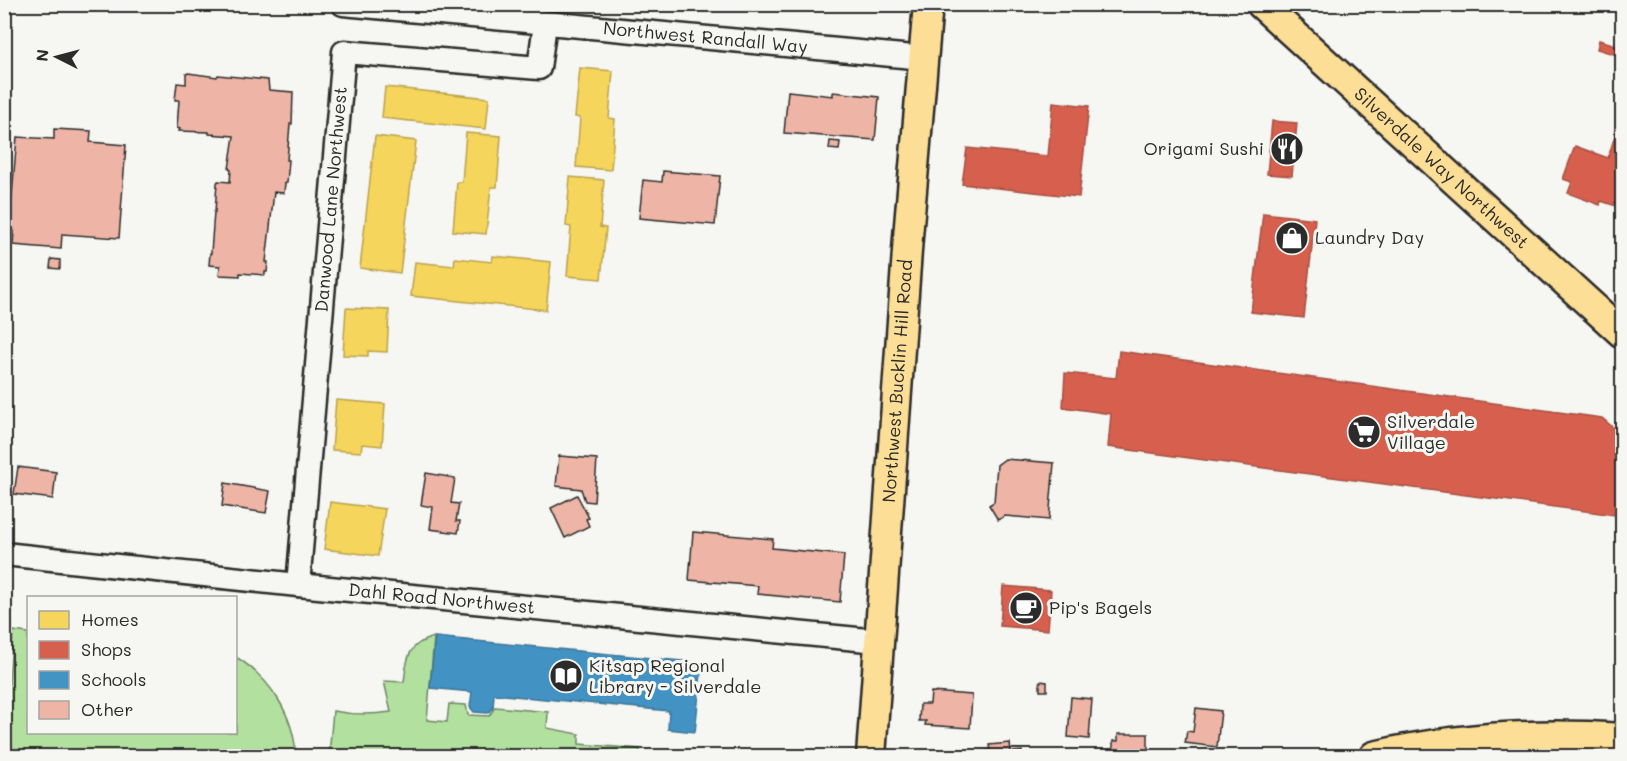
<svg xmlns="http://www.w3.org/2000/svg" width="1627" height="761" font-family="Mali,sans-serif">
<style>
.green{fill:#b2e09f;stroke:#6e8665;stroke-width:1.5}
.homes{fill:#f6d55c;stroke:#b9a24d;stroke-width:1.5}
.shops{fill:#d6604d;stroke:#a35043;stroke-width:1.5}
.schools{fill:#4393c3;stroke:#3c7495;stroke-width:1.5}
.building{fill:#eeb5a6;stroke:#2b2b2b;stroke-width:1.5}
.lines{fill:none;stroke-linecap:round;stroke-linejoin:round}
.minor-casing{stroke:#2b2b2b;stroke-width:27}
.major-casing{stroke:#2b2b2b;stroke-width:33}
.minor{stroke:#f6f6f2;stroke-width:22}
.major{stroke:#fdde96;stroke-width:28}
.labels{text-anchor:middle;stroke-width:6;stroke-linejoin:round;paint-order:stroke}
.street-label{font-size:18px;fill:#2b2b2b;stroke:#f6f6f2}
.poi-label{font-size:18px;fill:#2b2b2b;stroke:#f6f6f2;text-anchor:start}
</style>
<rect width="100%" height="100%" fill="#f6f6f2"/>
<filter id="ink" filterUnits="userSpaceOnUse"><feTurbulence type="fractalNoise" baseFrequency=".0167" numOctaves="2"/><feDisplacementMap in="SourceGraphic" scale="12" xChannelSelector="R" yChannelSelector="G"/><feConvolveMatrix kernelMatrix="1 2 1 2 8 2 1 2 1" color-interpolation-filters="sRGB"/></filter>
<g filter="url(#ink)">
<!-- green -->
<g class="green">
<path d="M13,631L28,633V732H236V657C270,678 294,715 296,756H5V728Z"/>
<path d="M434,637L427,720L447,722L449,704L466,705L468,715L489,716L495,707L548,712L547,728L579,734V744L640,749L639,756H329L333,711C353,715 371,715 391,712L384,681L404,682C407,658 407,644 434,637Z"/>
</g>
<!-- homes -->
<g class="homes">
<path d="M580,68L613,71L609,118L615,119L611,170L576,167L580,118L575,117Z"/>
<path d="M385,87L489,98L486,129L382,118Z"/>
<path d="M466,133L501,136L497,187H491L486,234L453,231L457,182H462Z"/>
<path d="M375,136L416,141L400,273L360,268Z"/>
<path d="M570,177L604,180L600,227L606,228L601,279L567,276L571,227L566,226Z"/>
<path d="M493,256L551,262L546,310L411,296L415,262L454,266L455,258L492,262Z"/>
<path d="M346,308L389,310L387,352L368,351V356L343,355Z"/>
<path d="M336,400L385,404L382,446L362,444L361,452L332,450Z"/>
<path d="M330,502L385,509L378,556L324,549Z"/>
</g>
<!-- shops -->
<g class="shops">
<path d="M1599,40L1620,46L1617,55L1597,49Z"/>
<path d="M1053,102L1089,106L1079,197L962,184L967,148L1048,156Z"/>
<path d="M1272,121L1297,123L1292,176L1267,174Z"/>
<path d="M1617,129L1622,131V208L1601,201L1600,205L1568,193L1572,182L1563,179L1575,146L1608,158Z"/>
<path d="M1263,213L1315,219L1304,318L1251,312Z"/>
<path d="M1119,351L1602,418L1622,435V516L1108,447L1111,414L1063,407L1065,373L1116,378Z"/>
<path d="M1003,586L1051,590L1048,630L1000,626Z"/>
</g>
<!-- schools -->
<path class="schools" d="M435,637L702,663L695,732L668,729L669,711L494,694L493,708L488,713L474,712L470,707L472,692L430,688Z"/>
<!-- building -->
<g class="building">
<path d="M188,73L217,77L218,75L268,80L269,90L293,92L292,124H290L287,160H289L287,183H285L284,193L274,192L266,262H268L267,272H265V275L240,273V276L219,275L220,266L209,265L210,253H211L214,212H215L217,183L218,181L230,182L231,170L229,169L234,136L209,134V132L179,131L180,129L177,128L179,100H175L177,83L186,84V74Z"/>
<path d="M788,91L833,96V92L879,97L875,140L784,133Z"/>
<path d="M54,129L91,131L90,142L126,145L119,238L62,234L61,249L13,245L14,231L9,230L17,137L54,139Z"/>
<path d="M830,141L840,142L839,150L829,149Z"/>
<path d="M663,171L720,176L715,225L639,218L643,180L662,182Z"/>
<path d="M51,259L60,260V269L50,268Z"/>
<path d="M559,456L597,459L594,502L585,501L581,489L556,486Z"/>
<path d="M1005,459L1054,463L1049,520L1005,516L998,520L989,505L994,502L997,465Z"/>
<path d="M18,467L56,472L53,499L14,494Z"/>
<path d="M426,473L455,478L451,503L459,504L456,521H460L458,533L430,529L433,507L421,505Z"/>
<path d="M225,483L270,491L266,513L222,506Z"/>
<path d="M577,495L589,518L586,519L589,526L565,538L551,508Z"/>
<path d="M693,532L773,539L772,548L844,555L840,602L757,594L758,586L689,580Z"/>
<path d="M1040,681L1047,682V691H1040Z"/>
<path d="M931,692L972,695L970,728L925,725L926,721H919L920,704H930Z"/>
<path d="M1071,697L1092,699L1089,739L1068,737Z"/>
<path d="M1196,708L1221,711L1217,747L1185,743L1187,731L1193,732Z"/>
<path d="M1118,734H1148V756H1118V751H1113V741H1118Z"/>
<path d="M1010,743L1011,752L1022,751V756H982L981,751L990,750L989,745Z"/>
</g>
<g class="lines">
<defs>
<g id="minor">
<path id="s1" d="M343,4L924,58"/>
<path id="s2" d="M4,554L298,585L878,641"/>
<path id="s3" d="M298,585L344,52L539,68L545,24"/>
</g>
<g id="major">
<path id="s4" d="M1261,4L1622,333"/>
<path id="s5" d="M871,756L908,237L928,4"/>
<path d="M1374,756C1455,737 1539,732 1622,738"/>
</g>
</defs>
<!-- minor casing -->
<use href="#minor" class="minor-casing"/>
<!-- major casing -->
<use href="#major" class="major-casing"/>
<!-- minor -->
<use href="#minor" class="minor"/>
<!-- major -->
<use href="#major" class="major"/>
</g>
</g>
<!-- icons -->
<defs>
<symbol id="restaurant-disc" viewBox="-11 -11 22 22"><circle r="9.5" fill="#2b2b2b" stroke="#f6f6f2"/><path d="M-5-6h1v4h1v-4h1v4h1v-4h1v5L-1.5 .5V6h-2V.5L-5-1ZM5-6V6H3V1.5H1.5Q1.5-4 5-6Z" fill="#fff"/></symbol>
<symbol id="shop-disc" viewBox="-11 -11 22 22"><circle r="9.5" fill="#2b2b2b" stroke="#f6f6f2"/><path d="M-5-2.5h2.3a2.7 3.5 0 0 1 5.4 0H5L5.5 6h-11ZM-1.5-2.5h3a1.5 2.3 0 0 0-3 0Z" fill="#fff"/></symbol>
<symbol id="supermarket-disc" viewBox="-11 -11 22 22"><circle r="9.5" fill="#2b2b2b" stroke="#f6f6f2"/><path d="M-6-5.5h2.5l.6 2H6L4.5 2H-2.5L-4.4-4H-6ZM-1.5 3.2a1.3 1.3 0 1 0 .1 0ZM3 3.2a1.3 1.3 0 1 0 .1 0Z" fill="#fff"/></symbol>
<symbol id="cafe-disc" viewBox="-11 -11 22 22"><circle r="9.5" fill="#2b2b2b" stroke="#f6f6f2"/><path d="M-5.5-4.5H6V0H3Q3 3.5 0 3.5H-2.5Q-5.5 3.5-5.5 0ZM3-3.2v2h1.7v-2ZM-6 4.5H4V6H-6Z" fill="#fff"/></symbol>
<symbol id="library-disc" viewBox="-11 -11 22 22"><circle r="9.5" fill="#2b2b2b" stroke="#f6f6f2"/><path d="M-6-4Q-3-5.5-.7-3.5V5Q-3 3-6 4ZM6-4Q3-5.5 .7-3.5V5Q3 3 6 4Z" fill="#fff"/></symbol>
</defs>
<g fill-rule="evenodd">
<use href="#restaurant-disc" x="1268" y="130" width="38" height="38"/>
<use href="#shop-disc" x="1273" y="219" width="38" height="38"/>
<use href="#supermarket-disc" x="1345" y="413" width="38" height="38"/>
<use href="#cafe-disc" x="1007" y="589" width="38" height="38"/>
<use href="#library-disc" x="547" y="657" width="38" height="38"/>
</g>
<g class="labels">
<!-- street labels -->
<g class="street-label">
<text dy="6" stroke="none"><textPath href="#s1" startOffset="364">Northwest Randall Way</textPath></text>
<text dy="6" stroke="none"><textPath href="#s4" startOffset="244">Silverdale Way Northwest</textPath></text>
<text dy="6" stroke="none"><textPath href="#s3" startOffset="387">Danwood Lane Northwest</textPath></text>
<text dy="6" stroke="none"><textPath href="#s5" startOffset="376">Northwest Bucklin Hill Road</textPath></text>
<text dy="6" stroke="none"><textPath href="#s2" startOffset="440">Dahl Road Northwest</textPath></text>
</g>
<!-- poi labels -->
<g class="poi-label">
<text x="1264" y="155" text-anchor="end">Origami Sushi</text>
<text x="1315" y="244">Laundry Day</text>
<text x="1387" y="428">Silverdale<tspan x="1387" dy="21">Village</tspan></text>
<text x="1049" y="614">Pip's Bagels</text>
<text x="589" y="672">Kitsap Regional<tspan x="589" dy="21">Library - Silverdale</tspan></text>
</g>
</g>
<!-- margin -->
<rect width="1627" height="761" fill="none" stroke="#f6f6f2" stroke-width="24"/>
<rect x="12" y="12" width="1603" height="737" fill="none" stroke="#2b2b2b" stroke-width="2" filter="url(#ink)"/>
<!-- legend -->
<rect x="27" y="596" width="210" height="138" fill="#f6f6f2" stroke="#a5a5a2" stroke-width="1.5"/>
<rect x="39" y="611" width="30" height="18" fill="#f6d55c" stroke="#a5a5a2" stroke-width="1.5"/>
<text x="81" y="626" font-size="18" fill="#2b2b2b">Homes</text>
<rect x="39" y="641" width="30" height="18" fill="#d6604d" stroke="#a5a5a2" stroke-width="1.5"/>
<text x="81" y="656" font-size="18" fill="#2b2b2b">Shops</text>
<rect x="39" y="671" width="30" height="18" fill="#4393c3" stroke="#a5a5a2" stroke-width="1.5"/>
<text x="81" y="686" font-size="18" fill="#2b2b2b">Schools</text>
<rect x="39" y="701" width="30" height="18" fill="#eeb5a6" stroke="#a5a5a2" stroke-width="1.5"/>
<text x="81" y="716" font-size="18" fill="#2b2b2b">Other</text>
<!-- north arrow -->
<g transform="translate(57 57) rotate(276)" stroke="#f6f6f2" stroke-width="4.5" paint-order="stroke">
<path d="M0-4.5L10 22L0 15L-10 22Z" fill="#2b2b2b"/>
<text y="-9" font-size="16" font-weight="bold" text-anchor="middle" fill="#2b2b2b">N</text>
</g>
</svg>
